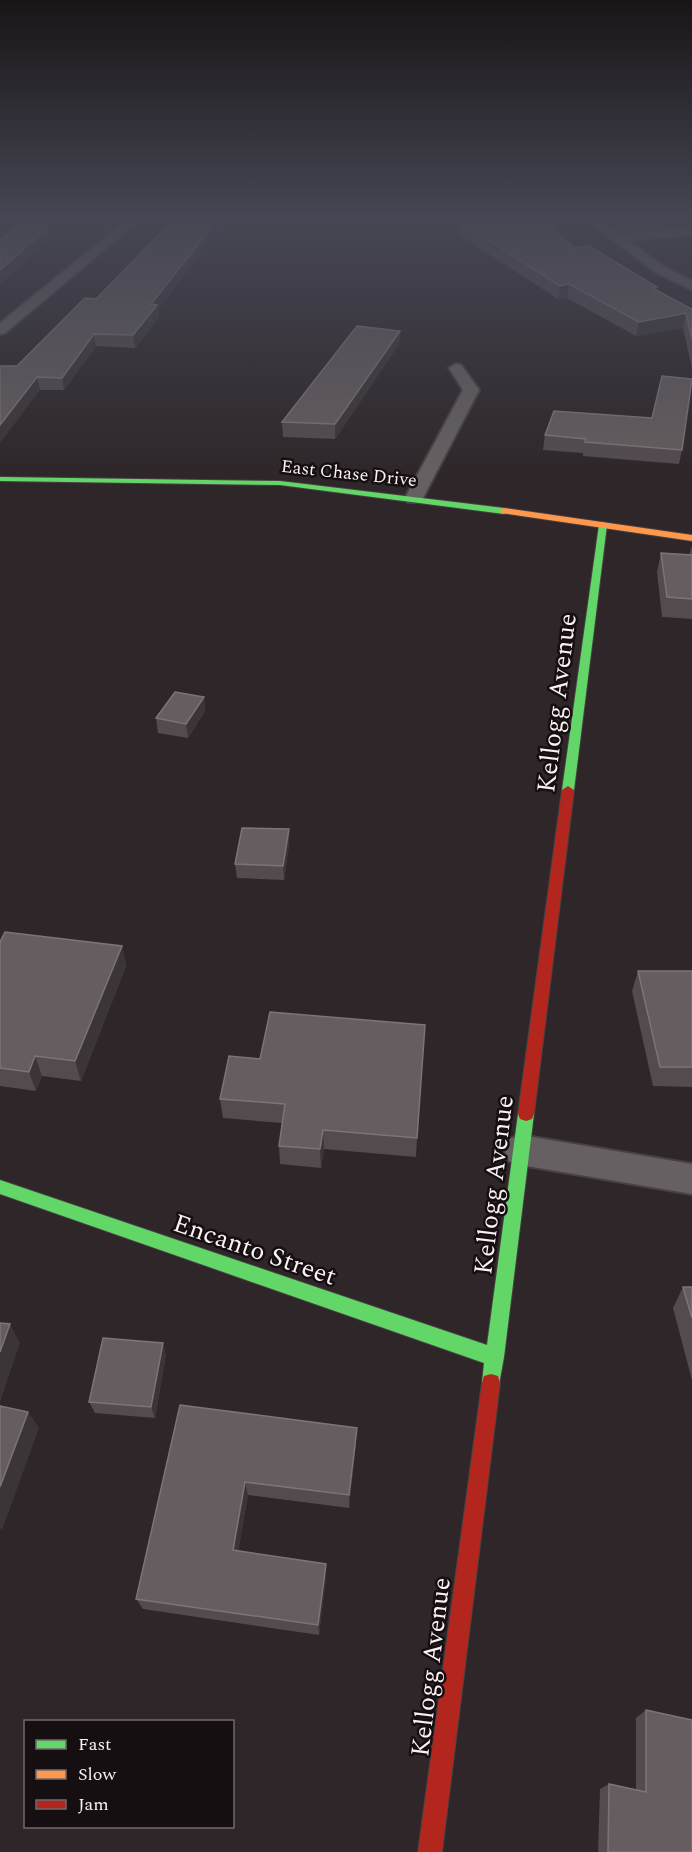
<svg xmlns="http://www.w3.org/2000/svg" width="692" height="1852" font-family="Spectral,serif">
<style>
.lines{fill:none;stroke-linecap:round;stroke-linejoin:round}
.street-casing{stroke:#474143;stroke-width:4}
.fast-casing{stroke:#474143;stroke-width:2}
.slow-casing{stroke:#474143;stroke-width:2}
.jam-casing{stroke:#474143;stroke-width:2}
.street{fill:#666062;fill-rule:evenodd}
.fast{fill:#63d668;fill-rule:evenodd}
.slow{fill:#ff974d;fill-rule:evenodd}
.jam{fill:#b3261e;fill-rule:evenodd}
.wall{fill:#534b4e}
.shaded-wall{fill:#3c3537}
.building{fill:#655d5f;stroke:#7c7477;stroke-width:1.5}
.labels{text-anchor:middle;stroke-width:5;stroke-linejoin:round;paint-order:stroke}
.far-street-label{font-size:18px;fill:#fbf1f4;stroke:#150f11}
.near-street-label{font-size:26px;fill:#fbf1f4;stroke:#150f11}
</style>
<rect width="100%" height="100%" fill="#2e2629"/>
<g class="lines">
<defs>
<g id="street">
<path d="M131,217H143L5,333L0,334V323Z"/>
<path d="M583,217H596L619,234L692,229V235L628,240L663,266L692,281V290L655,272Z"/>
<path d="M456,364L461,365L479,390L423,498L420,502H408L405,498L463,390L449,368Z"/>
<path d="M521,1135L692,1164V1194L521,1165L509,1161L504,1150L509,1139Z"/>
</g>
<g id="fast">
<path d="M0,477L280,481L504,508L508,511L504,514L280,485L0,481Z"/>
<path d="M603,522L607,525L574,790L568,794L562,790L599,525Z"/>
<path d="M526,1107L532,1109L534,1114L504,1357L498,1390L491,1392L484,1390L482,1383L484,1363L0,1194V1180L487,1345L518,1114L520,1109Z"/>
</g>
<path id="slow" d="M504,508L692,535V541L501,513L500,511Z"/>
<g id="jam">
<path d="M568,786L574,790L534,1114L532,1119L526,1121L520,1119L518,1114L562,790Z"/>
<path d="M491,1374L498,1376L500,1383L442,1852H418L482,1383L484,1376Z"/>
</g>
</defs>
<!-- street casing -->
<use href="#street" class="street-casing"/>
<!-- fast casing -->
<use href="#fast" class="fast-casing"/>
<!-- slow casing -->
<use href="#slow" class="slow-casing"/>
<!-- jam casing -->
<use href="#jam" class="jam-casing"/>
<!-- street -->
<use href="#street" class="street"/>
<!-- fast -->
<use href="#fast" class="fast"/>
<!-- slow -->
<use href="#slow" class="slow"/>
<!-- jam -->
<use href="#jam" class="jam"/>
</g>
<!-- wall -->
<g class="wall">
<path d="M468,217H541L574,248L657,287V291L692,309V368L683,328L636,336L567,298L558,299L458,234L459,221H468Z"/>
<path d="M85,298L158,310L159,317L135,348L96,346L64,390H40L17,366Z"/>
<path d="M400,331L399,344L335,439L283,437L282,422Z"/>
<path d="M554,411L682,450L679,464L583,456V453L543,450L545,435Z"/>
<path d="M692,546V619L662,617L657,572L661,553L689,555Z"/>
<path d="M204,697L205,711L188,738L158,733L156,718Z"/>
<path d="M289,844L284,880L237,878L235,864Z"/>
<path d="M0,942L122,946L126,966L81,1081L42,1076L36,1091L0,1086Z"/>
<path d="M638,971H692V1087L653,1086L632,991Z"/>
<path d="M229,1056L417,1138L416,1157L324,1149L321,1168L280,1164L279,1146L282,1123L223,1118L220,1099Z"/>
<path d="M683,1287H692V1380L673,1308Z"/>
<path d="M166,1354L155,1418L95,1413L89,1402Z"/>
<path d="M180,1405L356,1442L349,1508L248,1495L238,1551L326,1564V1576L319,1635L143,1609L136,1599Z"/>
<path d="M646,1710L692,1852H598L600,1789L609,1784L636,1790V1718Z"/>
</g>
<!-- shaded-wall -->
<g class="shaded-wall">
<path d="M220,217H228L158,310L159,317L135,348L133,335L151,304Z"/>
<path d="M48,228L49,239L0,284V270Z"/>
<path d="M569,284L567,298L558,299L560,286Z"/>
<path d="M686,313L683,328L636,336L639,322Z"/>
<path d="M400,331L399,344L335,439V424Z"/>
<path d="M94,334L96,346L64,390L62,378Z"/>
<path d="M37,377L40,390L0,443V425Z"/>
<path d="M204,697L205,711L188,738L186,724Z"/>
<path d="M289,829V844L284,880L283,866Z"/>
<path d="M122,946L126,966L81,1081L75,1061Z"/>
<path d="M35,1056L42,1076L36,1091L29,1072Z"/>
<path d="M323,1130L324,1149L321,1168L320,1149Z"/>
<path d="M10,1324L20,1343L0,1402V1352Z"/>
<path d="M163,1343L166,1354L155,1418L151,1407Z"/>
<path d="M28,1412L39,1428L2,1530L0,1528V1487Z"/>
<path d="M357,1428L356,1442L349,1508V1495Z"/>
<path d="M245,1482L248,1495L236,1562L233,1550Z"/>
<path d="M326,1564V1576L319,1635L318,1625Z"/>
</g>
<!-- building -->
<g class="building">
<path d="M32,217H38L48,228L0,270V239Z"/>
<path d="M176,217H220L151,304L157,305L133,335L94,334L62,378L37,377L0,425V366H17L85,298L96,299Z"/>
<path d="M469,217H541L574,248L589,246L657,287L652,288L692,309V339L686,313L639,322L569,284L560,286L459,221L472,220Z"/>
<path d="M357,326L400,331L335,424L282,422Z"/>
<path d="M662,376L692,379L682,450L585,442L586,439L545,435L554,411L652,418Z"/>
<path d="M661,553L692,555V599L667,597Z"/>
<path d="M175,692L204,697L186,724L156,718Z"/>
<path d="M242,828L289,829L283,866L235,864Z"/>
<path d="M5,932L122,946L75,1061L35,1056L29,1072L0,1068V942Z"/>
<path d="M638,971H692V1067H660Z"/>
<path d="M270,1012L425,1025L417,1138L323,1130L320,1149L279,1146L285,1104L220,1099L229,1056L260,1059Z"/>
<path d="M683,1287H692V1318Z"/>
<path d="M0,1323L10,1324L0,1352Z"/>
<path d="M103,1338L163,1343L151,1407L89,1402Z"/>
<path d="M180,1405L357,1428L349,1495L245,1482L233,1550L326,1564L318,1625L136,1599Z"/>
<path d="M0,1406L28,1412L0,1487Z"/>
<path d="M646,1710L692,1720V1852H608L609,1784L646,1792Z"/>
</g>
<!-- sky -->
<linearGradient id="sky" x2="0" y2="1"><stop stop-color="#191517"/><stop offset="0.46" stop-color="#464754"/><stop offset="1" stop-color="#464754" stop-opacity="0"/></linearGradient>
<rect width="692" height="476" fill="url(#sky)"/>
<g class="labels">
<!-- far-street labels -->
<g class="far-street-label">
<text transform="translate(349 473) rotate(6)" y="6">East Chase Drive</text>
</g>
<!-- near-street labels -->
<g class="near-street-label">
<text transform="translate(556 703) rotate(-83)" y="9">Kellogg Avenue</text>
<text transform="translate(493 1185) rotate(-83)" y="9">Kellogg Avenue</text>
<text transform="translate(255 1249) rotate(19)" y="9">Encanto Street</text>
<text transform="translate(430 1667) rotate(-83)" y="9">Kellogg Avenue</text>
</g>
</g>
<!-- legend -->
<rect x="24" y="1720" width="210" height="108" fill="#150f11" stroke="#71696c" stroke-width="1.5"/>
<rect x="36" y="1740" width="30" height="9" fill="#63d668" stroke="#71696c" stroke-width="1.5"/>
<text x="78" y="1750" font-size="18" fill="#fbf1f4">Fast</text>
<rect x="36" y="1770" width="30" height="9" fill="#ff974d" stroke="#71696c" stroke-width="1.5"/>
<text x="78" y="1780" font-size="18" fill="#fbf1f4">Slow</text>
<rect x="36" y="1800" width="30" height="9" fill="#b3261e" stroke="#71696c" stroke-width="1.5"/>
<text x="78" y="1810" font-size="18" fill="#fbf1f4">Jam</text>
</svg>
